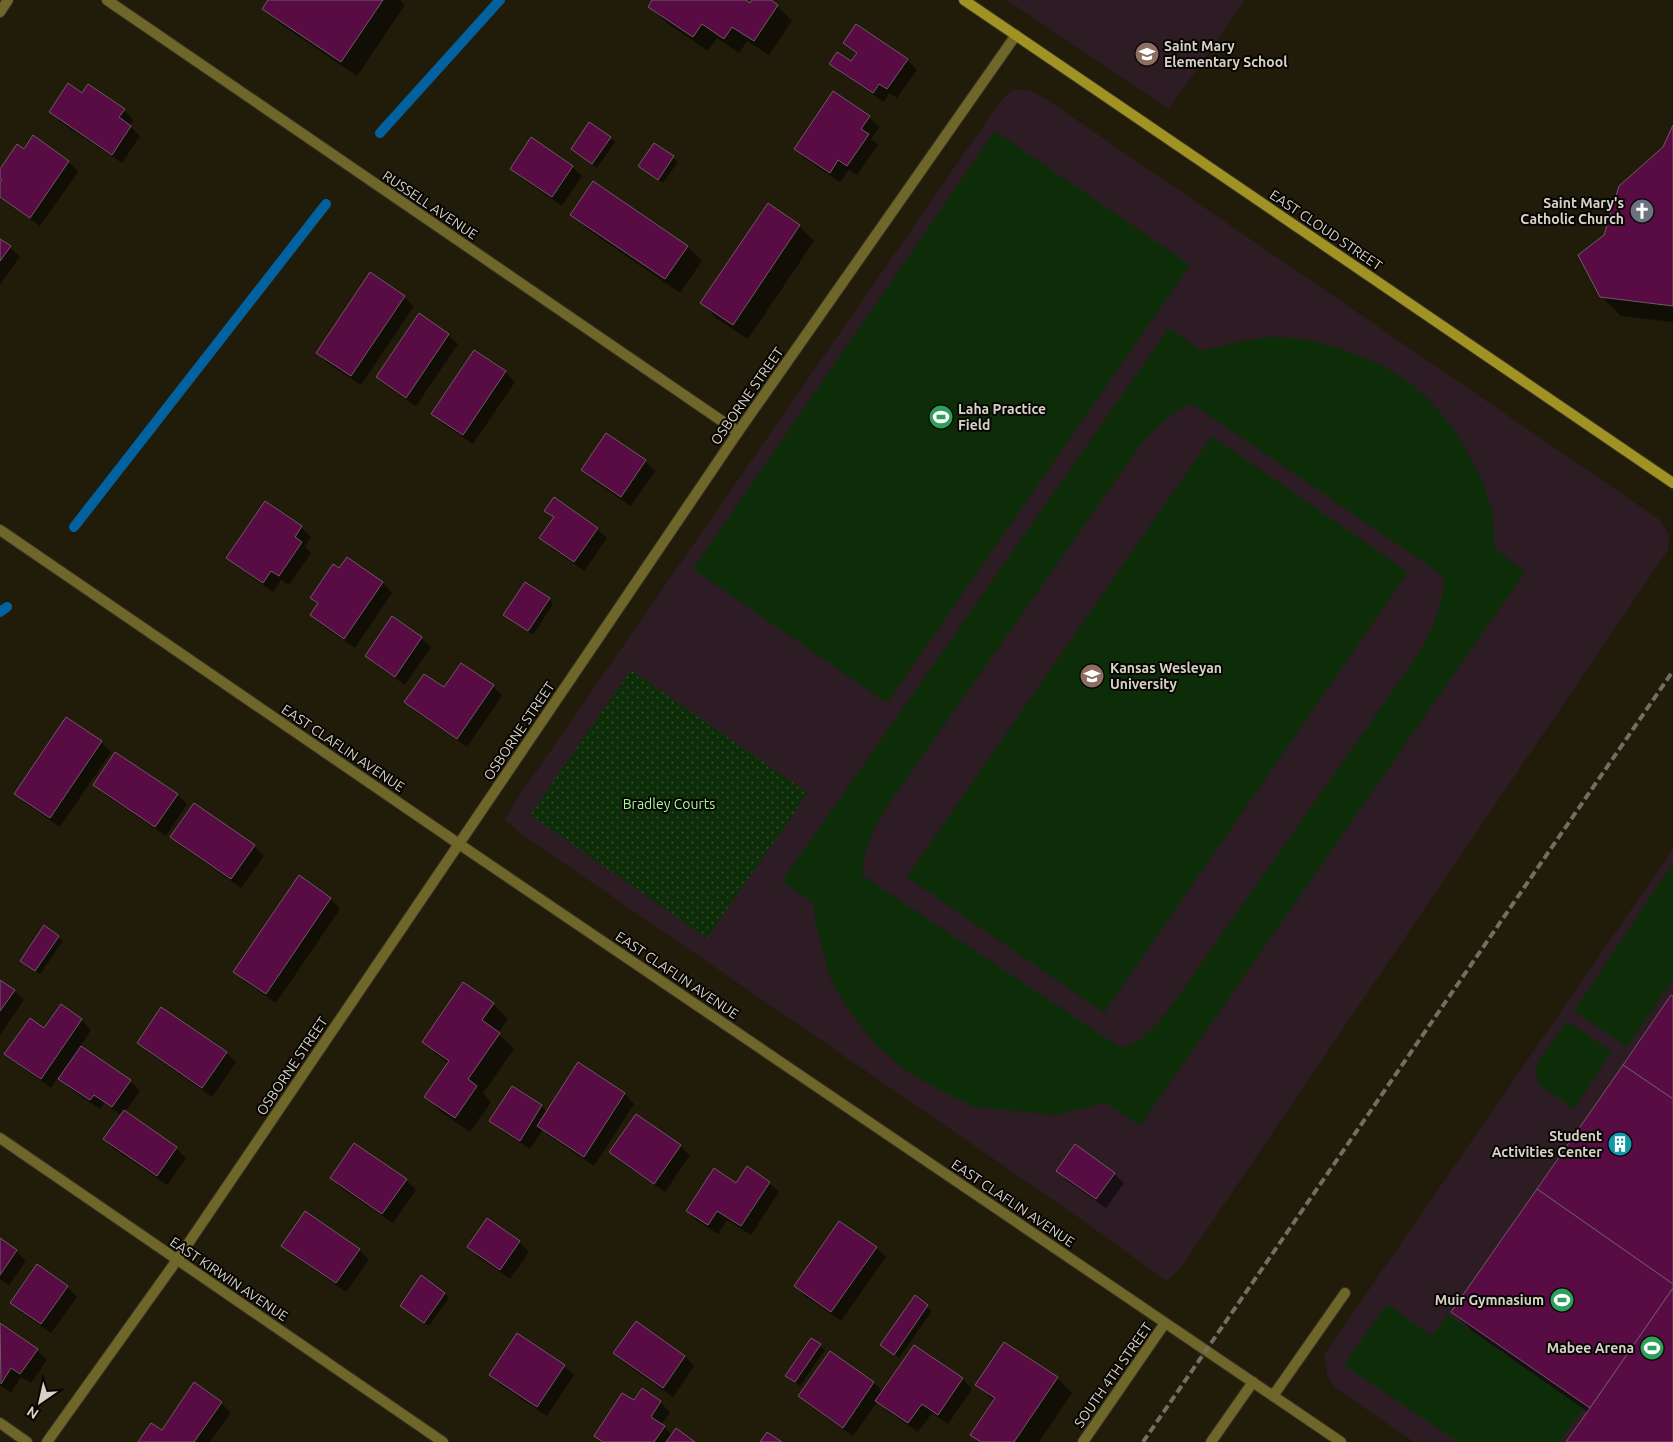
<svg xmlns="http://www.w3.org/2000/svg" width="1673" height="1442" font-family="Ubuntu,sans-serif">
<style>
.education{fill:#2e1c24}
.grass{fill:#0c2d08;fill-rule:evenodd}
.park{fill:url(#park-dots)}
.shadow{fill:#0007}
.lines{fill:none;stroke-linecap:round;stroke-linejoin:round}
.stream{stroke:#01629f;stroke-width:10}
.building{fill:#590c44;stroke:#6e5b66}
.service-casing{stroke:#3a3524;stroke-width:12}
.minor-casing{stroke:#3a3524;stroke-width:12}
.tertiary-casing{stroke:#3a3524;stroke-width:12}
.secondary-casing{stroke:#3a3524;stroke-width:12}
.service{stroke:#6f6729;stroke-width:10}
.minor{stroke:#6f6729;stroke-width:10}
.tertiary{stroke:#6f6729;stroke-width:10}
.secondary{stroke:#a09223;stroke-width:10}
.rail{stroke:#736e60;stroke-width:4;stroke-dasharray:8 4;stroke-linecap:butt}
.labels{text-anchor:middle;stroke-width:4;stroke-linejoin:round;paint-order:stroke}
.poi-label{font-size:14px;font-weight:bold;fill:#d6d2c7;stroke:#080602;text-anchor:end}
.street-label{font-size:14px;fill:#d6d2c7;stroke:#080602}
.park-label{font-size:14px;fill:#a5fa99;stroke:#080602}
</style>
<defs>
<pattern id="park-dots" width="8" height="8" patternUnits="userSpaceOnUse" patternTransform="scale(1.25)"><rect width="8" height="8" fill="#0c2d08"/><path d="M2 2h.1M6 6h.1" fill="none" stroke="#2f4b2a" stroke-width="1.8" stroke-linecap="round"/></pattern>
</defs>
<rect width="100%" height="100%" fill="#211b0a"/>
<!-- education -->
<g class="education">
<path d="M1007,0H1245L1169,109Z"/>
<path d="M1013,89L1030,91L1046,99L1660,520L1669,535L1668,550L1180,1269L1166,1281L1085,1222L520,833L505,820L515,802L999,103Z"/>
<path d="M1673,849V1442H1414L1334,1387L1327,1374L1324,1355Z"/>
</g>
<!-- grass -->
<g class="grass">
<path d="M995,131L1190,265L887,703L693,569Z"/>
<path d="M1169,328L1202,351C1224,346 1246,339 1269,337C1294,336 1320,342 1344,350C1404,370 1444,404 1472,461C1481,478 1489,496 1492,515C1494,526 1494,538 1495,549L1525,572L1140,1126L1106,1103L1056,1115L975,1107L941,1091L905,1070L876,1045L851,1013L832,983L816,925L813,903L782,881ZM1191,403L1445,577C1441,609 1431,636 1413,662L1172,1005L1157,1024L1139,1041L1121,1048L862,875L866,849L876,825L890,802L1142,443C1157,427 1171,413 1191,403Z"/>
<path d="M1212,436L1408,572L1104,1013L907,877Z"/>
<path d="M1673,863V979L1627,1047L1574,1011Z"/>
<path d="M1567,1021L1612,1052L1574,1109L1538,1084L1535,1066Z"/>
<path d="M1387,1304L1432,1336L1448,1315L1583,1408L1559,1442H1458L1344,1365Z"/>
</g>
<!-- park -->
<path class="park" d="M631,670L808,793L707,938L530,815Z"/>
<!-- shadow -->
<g class="shadow">
<path d="M270,0H400L405,5L357,76L279,23L264,9Z"/>
<path d="M654,0H744L751,5L753,0H769L777,6L792,21L769,55L747,41L739,53L717,38L708,51L664,21L649,6Z"/>
<path d="M845,43L907,60L917,70L897,98L889,93L884,102L841,73L831,64L851,63L857,55Z"/>
<path d="M834,93L869,117L879,127L871,139L878,145L857,175L849,169L840,182L805,159L796,149Z"/>
<path d="M83,94L124,110L133,120L129,126L140,136L122,163L60,122L51,112Z"/>
<path d="M1673,128V322L1621,316L1601,296L1605,236L1664,148Z"/>
<path d="M610,138L615,142L597,168L572,149Z"/>
<path d="M24,151L69,162L78,172L40,226L0,197V185L2,181L0,179V172Z"/>
<path d="M673,157L678,162L663,183L640,166Z"/>
<path d="M572,167L582,176L562,206L521,178L512,169Z"/>
<path d="M768,205L799,226L814,241L748,339L716,318L702,303Z"/>
<path d="M572,214L687,246L702,261L680,293L587,229Z"/>
<path d="M0,240L20,256L0,285Z"/>
<path d="M404,297L414,306L361,385L327,363L318,353Z"/>
<path d="M448,335L458,344L416,406L387,387L377,377Z"/>
<path d="M475,352L505,372L515,382L473,444L443,424L433,414Z"/>
<path d="M606,435L645,461L655,471L631,506L592,480L582,470Z"/>
<path d="M546,511L597,529L607,538L584,571L551,548L541,538L554,519Z"/>
<path d="M301,527L311,537L305,546L311,553L289,585L281,580L273,592L238,567L228,558Z"/>
<path d="M348,559L383,583L392,593L355,648L321,625L312,615L318,605L311,598L340,570Z"/>
<path d="M549,599L553,604L533,635L505,615Z"/>
<path d="M421,638L431,647L405,685L376,665L366,656Z"/>
<path d="M493,686L502,696L467,747L416,712L406,702L444,689Z"/>
<path d="M101,742L111,752L60,827L26,804L16,794Z"/>
<path d="M95,785L177,795L187,804L166,836L105,795Z"/>
<path d="M172,837L254,846L264,856L241,888L182,847Z"/>
<path d="M299,877L331,899L340,909L276,1003L245,982L235,972Z"/>
<path d="M58,937L63,941L40,974L26,965Z"/>
<path d="M0,981L14,991L24,1000L0,1035Z"/>
<path d="M1673,998V1442H1568L1588,1412L1472,1331L1453,1312Z"/>
<path d="M493,1004L508,1019L498,1033L514,1049L483,1093L491,1102L470,1132L441,1112L426,1097L449,1064L438,1056L423,1041Z"/>
<path d="M61,1006L82,1020L91,1030L80,1047L130,1081L140,1091L125,1112L176,1148L186,1158L167,1185L114,1149L105,1139L121,1115L104,1103L100,1109L70,1089L58,1077L51,1088L16,1063L6,1054L44,1030Z"/>
<path d="M138,1043L226,1053L236,1062L212,1097L148,1052Z"/>
<path d="M579,1064L625,1094L634,1104L594,1166L548,1135L543,1130L530,1149L501,1130L491,1120L512,1088L542,1106L547,1112Z"/>
<path d="M680,1146L690,1155L665,1192L621,1162L611,1152Z"/>
<path d="M1057,1171L1114,1174L1124,1183L1106,1208L1067,1181Z"/>
<path d="M331,1178L406,1180L416,1190L393,1223L341,1188Z"/>
<path d="M769,1183L779,1192L751,1235L727,1220L718,1234L697,1221L687,1211L737,1184Z"/>
<path d="M0,1240L16,1251L26,1261L9,1285L0,1279Z"/>
<path d="M519,1242L529,1252L510,1279L478,1257L469,1247Z"/>
<path d="M283,1246L359,1250L369,1260L346,1292L293,1255Z"/>
<path d="M876,1248L886,1257L841,1321L805,1296L795,1286Z"/>
<path d="M67,1287L77,1297L51,1333L22,1313L12,1303Z"/>
<path d="M445,1293L449,1298L429,1326L406,1310Z"/>
<path d="M915,1297L932,1311L899,1358L886,1349Z"/>
<path d="M0,1324L37,1350L47,1360L31,1383L21,1377L11,1393L0,1385Z"/>
<path d="M812,1340L825,1350L800,1386L787,1375Z"/>
<path d="M915,1346L963,1379L972,1389L948,1424L932,1413L918,1432L887,1411L878,1401L853,1436L810,1406L800,1396L830,1353L874,1383L883,1392Z"/>
<path d="M615,1353L685,1356L694,1366L673,1397L624,1363Z"/>
<path d="M564,1366L574,1375L547,1416L500,1385L491,1375Z"/>
<path d="M1057,1378L1072,1393L1039,1442H979L972,1434L994,1401L977,1385Z"/>
<path d="M642,1390L660,1402L670,1412L661,1425L672,1435L693,1442H602L595,1436L635,1402Z"/>
<path d="M221,1403L231,1413L210,1442H140Z"/>
</g>
<g class="lines">
<!-- stream -->
<g class="stream">
<path d="M380,133L500,0"/>
<path d="M74,527L326,204"/>
<path d="M0,612L7,607"/>
</g>
</g>
<!-- building -->
<g class="building">
<path d="M268,0H383L341,62L262,9Z"/>
<path d="M652,0H746L750,3L752,0H771L778,5L754,41L732,27L724,39L702,24L693,37L648,7Z"/>
<path d="M856,24L908,59L887,89L879,84L873,93L829,64L837,52L851,61L857,53L843,43Z"/>
<path d="M68,83L82,93L88,84L125,109L119,117L131,126L112,155L49,112Z"/>
<path d="M833,91L870,116L861,129L869,134L847,166L838,160L830,173L794,149Z"/>
<path d="M589,122L611,137L592,164L571,149Z"/>
<path d="M1673,125V306L1600,297L1578,255L1604,235L1619,186L1663,147Z"/>
<path d="M33,135L69,161L30,218L0,197V183L2,180L0,179V169L17,144L24,149Z"/>
<path d="M531,137L573,166L552,197L510,169Z"/>
<path d="M654,143L674,156L658,180L638,166Z"/>
<path d="M593,181L688,246L665,279L570,215Z"/>
<path d="M768,203L800,225L733,325L700,303Z"/>
<path d="M0,239L11,246L0,261Z"/>
<path d="M370,272L405,296L351,376L316,353Z"/>
<path d="M419,313L449,334L406,398L376,377Z"/>
<path d="M474,350L506,371L463,435L431,414Z"/>
<path d="M606,433L646,460L621,497L581,470Z"/>
<path d="M554,497L598,528L574,562L539,538L554,517L544,511Z"/>
<path d="M265,501L302,526L295,537L302,542L279,576L271,571L263,583L226,558Z"/>
<path d="M347,557L383,582L344,639L310,615L318,603L310,598L333,564L339,568Z"/>
<path d="M525,582L550,598L528,631L503,615Z"/>
<path d="M392,616L422,637L395,677L365,656Z"/>
<path d="M461,663L494,685L457,739L404,702L424,674L444,687Z"/>
<path d="M66,717L102,741L50,818L14,794Z"/>
<path d="M115,752L178,794L155,827L93,785Z"/>
<path d="M194,803L255,845L231,879L170,837Z"/>
<path d="M299,875L331,898L266,994L233,972Z"/>
<path d="M44,925L59,936L35,971L20,961Z"/>
<path d="M0,980L15,990L0,1011Z"/>
<path d="M463,982L494,1003L482,1020L500,1033L468,1079L477,1086L455,1118L424,1097L449,1061L422,1042Z"/>
<path d="M1671,995L1673,996V1099L1623,1065Z"/>
<path d="M61,1004L82,1019L41,1079L4,1054L30,1018L44,1028Z"/>
<path d="M161,1007L227,1052L202,1088L137,1043Z"/>
<path d="M81,1046L131,1080L112,1107L94,1095L90,1100L58,1079Z"/>
<path d="M578,1062L625,1093L584,1157L537,1126Z"/>
<path d="M1623,1065L1673,1099V1284L1537,1189Z"/>
<path d="M512,1086L542,1105L520,1141L489,1121Z"/>
<path d="M124,1110L177,1147L157,1176L103,1139Z"/>
<path d="M636,1114L681,1145L654,1184L609,1152Z"/>
<path d="M354,1143L407,1179L382,1214L330,1178Z"/>
<path d="M1075,1144L1115,1173L1096,1199L1056,1171Z"/>
<path d="M747,1166L770,1182L741,1226L717,1211L708,1225L686,1211L714,1168L736,1183Z"/>
<path d="M1537,1189L1673,1284V1288L1590,1408L1451,1312Z"/>
<path d="M305,1211L360,1249L336,1283L281,1246Z"/>
<path d="M487,1218L520,1241L500,1270L467,1247Z"/>
<path d="M839,1221L877,1247L831,1312L794,1286Z"/>
<path d="M0,1238L17,1250L0,1275Z"/>
<path d="M37,1264L68,1286L41,1324L10,1303Z"/>
<path d="M421,1275L445,1293L424,1323L400,1306Z"/>
<path d="M1673,1288V1442H1566L1590,1408Z"/>
<path d="M915,1295L928,1305L894,1355L880,1345Z"/>
<path d="M636,1321L685,1356L663,1388L613,1353Z"/>
<path d="M0,1323L38,1349L20,1374L11,1368L1,1384Z"/>
<path d="M517,1333L565,1365L537,1407L489,1375Z"/>
<path d="M811,1338L821,1344L795,1382L785,1376Z"/>
<path d="M1004,1342L1058,1377L1014,1442H981L970,1435L995,1398L975,1385Z"/>
<path d="M914,1345L963,1378L938,1415L922,1404L908,1423L875,1401Z"/>
<path d="M830,1351L874,1382L843,1428L798,1396Z"/>
<path d="M194,1382L222,1402L194,1442H138L151,1423L162,1430Z"/>
<path d="M642,1388L661,1401L651,1417L665,1426L654,1442H603L594,1436L622,1393L634,1400Z"/>
<path d="M676,1428L695,1442H666Z"/>
<path d="M767,1432L782,1442H760Z"/>
</g>
<g class="lines">
<defs>
<g id="service">
<path d="M1273,1396L1345,1293"/>
<path d="M0,1423L27,1442"/>
</g>
<g id="minor">
<path d="M107,0L738,432"/>
<path d="M0,530L459,844L1341,1442"/>
<path d="M0,1138L443,1442"/>
<path d="M47,1442L177,1260L738,432L1016,35"/>
<path d="M1083,1442L1165,1323"/>
<path d="M1211,1442L1253,1382"/>
</g>
<path id="tertiary" d="M0,12L8,0"/>
<path id="secondary" d="M964,0L1673,483"/>
</defs>
<!-- service casing -->
<use href="#service" class="service-casing"/>
<!-- minor casing -->
<use href="#minor" class="minor-casing"/>
<!-- tertiary casing -->
<use href="#tertiary" class="tertiary-casing"/>
<!-- secondary casing -->
<use href="#secondary" class="secondary-casing"/>
<!-- service -->
<use href="#service" class="service"/>
<!-- minor -->
<use href="#minor" class="minor"/>
<!-- tertiary -->
<use href="#tertiary" class="tertiary"/>
<!-- secondary -->
<use href="#secondary" class="secondary"/>
<!-- rail -->
<path class="rail" d="M1143,1442L1673,671"/>
</g>
<!-- icons -->
<defs>
<symbol id="school-disc" viewBox="-11 -11 22 22"><circle r="9.5" fill="#8d6e63" stroke="#080602"/><path d="M0-5L7-2L0 1L-7-2ZM-4 1L0 2.5L4 1V4Q0 6-4 4Z" fill="#fff"/></symbol>
<symbol id="church-disc" viewBox="-11 -11 22 22"><circle r="9.5" fill="#6b7280" stroke="#080602"/><path d="M-1.2-6h2.4v3.5h3.3v2.4h-3.3V6h-2.4V-.1h-3.3v-2.4h3.3Z" fill="#fff"/></symbol>
<symbol id="stadium-disc" viewBox="-11 -11 22 22"><circle r="9.5" fill="#2e9e5b" stroke="#080602"/><path d="M0-5a6.5 5 0 1 0 0 10a6.5 5 0 1 0 0-10ZM-3.5-1.8h7v3.6h-7Z" fill="#fff"/></symbol>
<symbol id="university-disc" viewBox="-11 -11 22 22"><circle r="9.5" fill="#8d6e63" stroke="#080602"/><path d="M0-5L7-2L0 1L-7-2ZM-4 1L0 2.5L4 1V4Q0 6-4 4Z" fill="#fff"/></symbol>
<symbol id="building-disc" viewBox="-11 -11 22 22"><circle r="9.5" fill="#0f9aa8" stroke="#080602"/><path d="M-4-6H4V6H1V3H-1V6H-4ZM-2.5-4.3h1.7v1.8h-1.7ZM.8-4.3h1.7v1.8H.8ZM-2.5-1h1.7V.8h-1.7ZM.8-1h1.7V.8H.8Z" fill="#fff"/></symbol>
</defs>
<g fill-rule="evenodd">
<use href="#school-disc" x="1133" y="40" width="28" height="28"/>
<use href="#church-disc" x="1628" y="197" width="28" height="28"/>
<use href="#stadium-disc" x="927" y="403" width="28" height="28"/>
<use href="#university-disc" x="1078" y="662" width="28" height="28"/>
<use href="#building-disc" x="1606" y="1130" width="28" height="28"/>
<use href="#stadium-disc" x="1548" y="1286" width="28" height="28"/>
<use href="#stadium-disc" x="1638" y="1334" width="28" height="28"/>
</g>
<g class="labels">
<!-- poi labels -->
<g class="poi-label">
<text x="1164" y="51" text-anchor="start">Saint Mary<tspan x="1164" dy="16">Elementary School</tspan></text>
<text x="1624" y="208">Saint Mary's<tspan x="1624" dy="16">Catholic Church</tspan></text>
<text x="958" y="414" text-anchor="start">Laha Practice<tspan x="958" dy="16">Field</tspan></text>
<text x="1110" y="673" text-anchor="start">Kansas Wesleyan<tspan x="1110" dy="16">University</tspan></text>
<text x="1602" y="1141">Student<tspan x="1602" dy="16">Activities Center</tspan></text>
<text x="1544" y="1305">Muir Gymnasium</text>
<text x="1634" y="1353">Mabee Arena</text>
</g>
<!-- street labels -->
<g class="street-label">
<text transform="translate(430 205) rotate(34)" y="5">RUSSELL AVENUE</text>
<text transform="translate(1326 230) rotate(34)" y="5">EAST CLOUD STREET</text>
<text transform="translate(747 396) rotate(-55)" y="5">OSBORNE STREET</text>
<text transform="translate(519 731) rotate(-56)" y="5">OSBORNE STREET</text>
<text transform="translate(343 748) rotate(34)" y="5">EAST CLAFLIN AVENUE</text>
<text transform="translate(677 975) rotate(34)" y="5">EAST CLAFLIN AVENUE</text>
<text transform="translate(292 1066) rotate(-56)" y="5">OSBORNE STREET</text>
<text transform="translate(1013 1203) rotate(34)" y="5">EAST CLAFLIN AVENUE</text>
<text transform="translate(229 1279) rotate(34)" y="5">EAST KIRWIN AVENUE</text>
<text transform="translate(1113 1375) rotate(-55)" y="5">SOUTH 4TH STREET</text>
</g>
<!-- park labels -->
<g class="park-label">
<text x="669" y="809">Bradley Courts</text>
</g>
</g>
<!-- north arrow -->
<g transform="translate(40 1402) rotate(214)" stroke="#080602" stroke-width="4" paint-order="stroke">
<path d="M0-4L9 19L0 12L-9 19Z" fill="#d6d2c7"/>
<text y="-8" font-size="14" font-weight="bold" text-anchor="middle" fill="#d6d2c7">N</text>
</g>
</svg>
